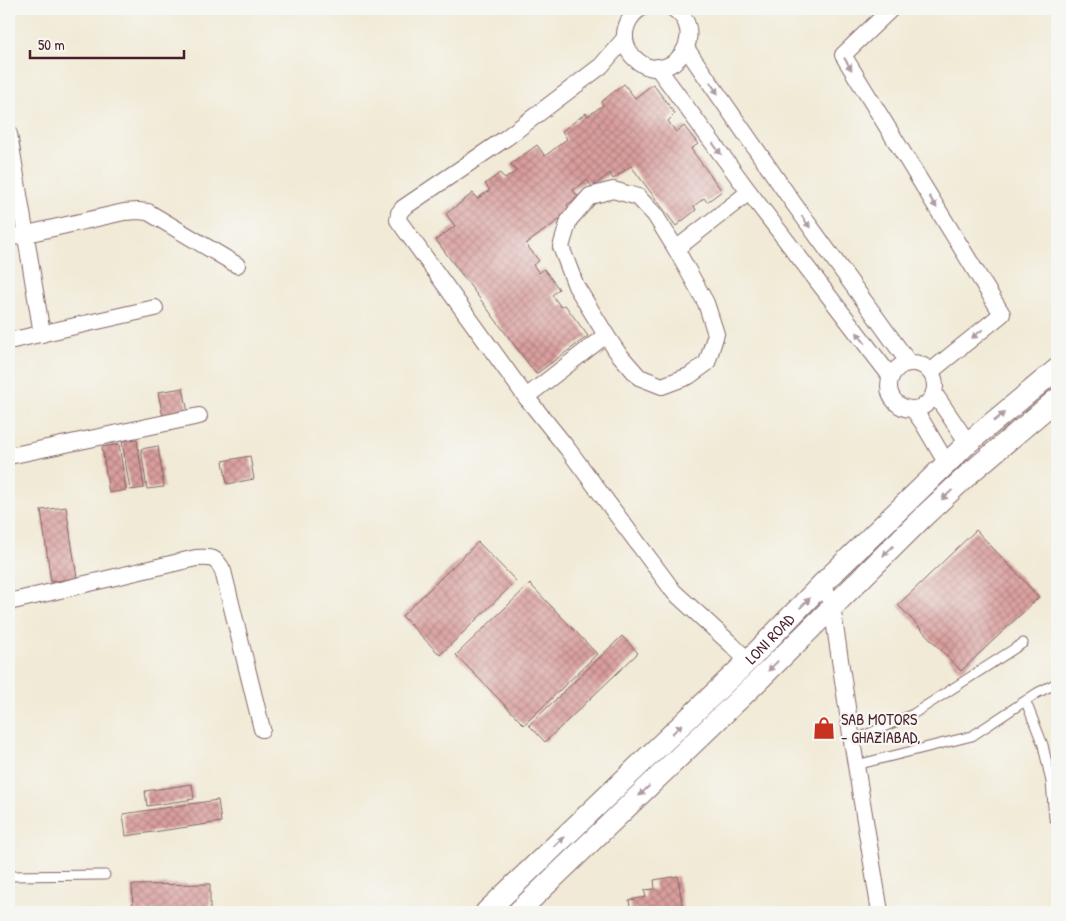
<svg xmlns="http://www.w3.org/2000/svg" width="1066" height="921" font-family="'Patrick Hand',sans-serif">
<style>
.building{fill:url(#building-cross-hatch)}
.lines{fill:none;stroke-linecap:round;stroke-linejoin:round}
.service-casing{stroke:#846667;stroke-width:11}
.minor-casing{stroke:#846667;stroke-width:18}
.tertiary-casing{stroke:#846667;stroke-width:23}
.service{stroke:#fff;stroke-width:9}
.minor{stroke:#fff;stroke-width:16}
.tertiary{stroke:#fff;stroke-width:21}
.oneway{fill:#ae9aa0}
.labels{text-anchor:middle;stroke-width:4.5;stroke-linejoin:round;paint-order:stroke}
.street-label{font-size:16px;fill:#4a1f2b;stroke:#f6f6f2}
.poi-label{font-size:16px;fill:#4a1f2b;stroke:#f6f6f2;text-anchor:start}
</style>
<defs>
<pattern id="building-cross-hatch" width="8" height="8" patternUnits="userSpaceOnUse" patternTransform="scale(1.25)"><rect width="8" height="8" fill="#d99f9e"/><path d="M0 0l8 8M0 8l8-8" fill="none" stroke="#b28181"/></pattern>
</defs>
<rect width="100%" height="100%" fill="#f6f6f2"/>
<filter id="ink" filterUnits="userSpaceOnUse"><feTurbulence type="fractalNoise" baseFrequency=".02" numOctaves="2"/><feDisplacementMap in="SourceGraphic" scale="10" xChannelSelector="R" yChannelSelector="G"/><feConvolveMatrix kernelMatrix="1 2 1 2 8 2 1 2 1" color-interpolation-filters="sRGB"/></filter>
<filter id="wash" filterUnits="userSpaceOnUse"><feTurbulence type="fractalNoise" baseFrequency=".0096" numOctaves="4" result="noise"/><feDisplacementMap in="SourceGraphic" scale="20" xChannelSelector="R" yChannelSelector="G"/><feGaussianBlur stdDeviation="1.12" result="paint"/><feColorMatrix in="noise" values="0 0 0 0 0 0 0 0 0 0 0 0 0 0 0 0 0 1.4 0 .05"/><feComposite in="paint" operator="in"/></filter>
<g filter="url(#wash)">
<rect width="100%" height="100%" fill="#f1ead6"/>
<g id="blocks">
<!-- building -->
<g class="building">
<path d="M624,84L635,98L653,84L675,114L668,121L676,132L684,126L698,144L691,149L722,191L707,202L704,198L694,206L696,210L676,226L631,166L613,179L610,173L592,187L587,180L573,190L578,197L567,205L571,211L526,244L539,261L533,265L539,273L544,269L559,289L552,295L561,307L565,305L588,336L536,374L436,240L455,226L446,214L473,193L477,199L490,190L485,184L500,173L505,179L516,171L511,164L537,145L545,156L567,139L562,131L586,113L588,116L603,105L601,102Z"/>
<path d="M183,388L188,412L163,417L158,392Z"/>
<path d="M137,439L144,488L130,490L122,441Z"/>
<path d="M119,444L126,490L109,493L102,447Z"/>
<path d="M158,446L164,487L147,489L141,449Z"/>
<path d="M250,456L254,479L227,484L223,461Z"/>
<path d="M66,507L77,578L51,582L41,510Z"/>
<path d="M976,530L1039,597L961,671L898,605Z"/>
<path d="M478,542L516,581L440,655L402,616Z"/>
<path d="M530,584L597,654L524,725L456,655Z"/>
<path d="M622,636L638,653L545,742L529,725Z"/>
<path d="M1053,690H1057V712H1056Z"/>
<path d="M192,784L194,799L147,806L145,791Z"/>
<path d="M218,800L221,822L126,836L123,814Z"/>
<path d="M678,876L683,912H631L629,900L646,897L644,890L655,889L654,880Z"/>
<path d="M210,884V912H133L132,885Z"/>
</g>
</g>
</g>
<g filter="url(#ink)">
<use href="#blocks" fill-opacity="0" stroke="#846667" stroke-width="1"/>
<g class="lines">
<defs>
<g id="service">
<path d="M1026,702L1043,745L1051,782L1054,818"/>
<path d="M852,741L913,714L1023,643"/>
<path d="M856,765L972,736L1037,693L1057,683"/>
<path d="M9,876L105,875"/>
</g>
<g id="minor">
<path d="M640,9C630,15 624,27 625,39C626,48 631,56 639,62C672,86 710,33 674,9"/>
<path d="M891,9L843,55L1002,314L930,372"/>
<path d="M625,38L601,66L506,138L403,208L399,213L398,220L526,397L567,448L674,592L732,645L748,661"/>
<path d="M686,48L794,204L909,363"/>
<path d="M657,67L749,192L891,377"/>
<path d="M9,134L42,334"/>
<path d="M9,238L124,212L138,211L148,212L237,265"/>
<path d="M606,335L576,286L561,247L569,220L590,196L613,190L638,197L655,215L676,249"/>
<path d="M9,341L155,308"/>
<circle cx="912" cy="386" r="23"/>
<path d="M934,393L968,443"/>
<path d="M526,397L606,335L618,353L639,377L662,386L689,376L707,363L716,334L706,303L676,249L749,192"/>
<path d="M913,409L923,423L947,464"/>
<path d="M9,456L199,416"/>
<path d="M823,583L832,606L852,741L880,912"/>
<path d="M9,602L196,558C212,557 216,557 223,571L262,729"/>
</g>
<g id="tertiary">
<path id="s1" d="M486,912L748,661L823,583L968,443L1057,369"/>
<path d="M518,912L760,679L923,517L970,473L1057,399"/>
</g>
</defs>
<!-- service casing -->
<use href="#service" class="service-casing"/>
<!-- minor casing -->
<use href="#minor" class="minor-casing"/>
<!-- tertiary casing -->
<use href="#tertiary" class="tertiary-casing"/>
<!-- service -->
<use href="#service" class="service"/>
<!-- minor -->
<use href="#minor" class="minor"/>
<!-- tertiary -->
<use href="#tertiary" class="tertiary"/>
</g>
<!-- one-way arrows -->
<defs><path id="oneway-solid" d="M-6-.8H1V-3.2L6.5 0L1 3.2V.8H-6Z" transform="scale(1.25)"/></defs>
<g class="oneway">
<use href="#oneway-solid" transform="translate(848 64) rotate(58)"/>
<use href="#oneway-solid" transform="translate(714 88) rotate(55)"/>
<use href="#oneway-solid" transform="translate(717 149) rotate(54)"/>
<use href="#oneway-solid" transform="translate(933 202) rotate(58)"/>
<use href="#oneway-solid" transform="translate(806 222) rotate(54)"/>
<use href="#oneway-solid" transform="translate(977 334) rotate(141)"/>
<use href="#oneway-solid" transform="translate(861 338) rotate(-128)"/>
<use href="#oneway-solid" transform="translate(999 417) rotate(-39)"/>
<use href="#oneway-solid" transform="translate(947 495) rotate(137)"/>
<use href="#oneway-solid" transform="translate(888 551) rotate(136)"/>
<use href="#oneway-solid" transform="translate(805 603) rotate(-45)"/>
<use href="#oneway-solid" transform="translate(773 666) rotate(134)"/>
<use href="#oneway-solid" transform="translate(677 729) rotate(-44)"/>
<use href="#oneway-solid" transform="translate(644 791) rotate(136)"/>
<use href="#oneway-solid" transform="translate(559 842) rotate(-44)"/>
</g>
</g>
<!-- icons -->
<defs>
<symbol id="shop-bare" viewBox="-9 -9 18 18"><path d="M-5-2.5h2.3a2.7 3.5 0 0 1 5.4 0H5L5.5 6h-11ZM-1.5-2.5h3a1.5 2.3 0 0 0-3 0Z" fill="#c8321e" stroke="#f6f6f2" stroke-width="2.5" paint-order="stroke"/></symbol>
</defs>
<g fill-rule="evenodd">
<use href="#shop-bare" x="808" y="712" width="32" height="32"/>
</g>
<g class="labels">
<!-- street labels -->
<g class="street-label">
<text dy="6" stroke="none"><textPath href="#s1" startOffset="394">LONI ROAD</textPath></text>
</g>
<!-- poi labels -->
<g class="poi-label">
<text x="841" y="725">SAB MOTORS<tspan x="841" dy="18">- GHAZIABAD,</tspan></text>
</g>
</g>
<!-- margin -->
<rect width="1066" height="921" fill="none" stroke="#f6f6f2" stroke-width="30"/>
<!-- scale -->
<path d="M30 50v8h154v-8" fill="none" stroke="#4a1f2b" stroke-width="2.5"/>
<text x="38" y="50" font-size="15" fill="#4a1f2b" stroke="#f6f6f2" stroke-width="4" paint-order="stroke">50 m</text>
</svg>
